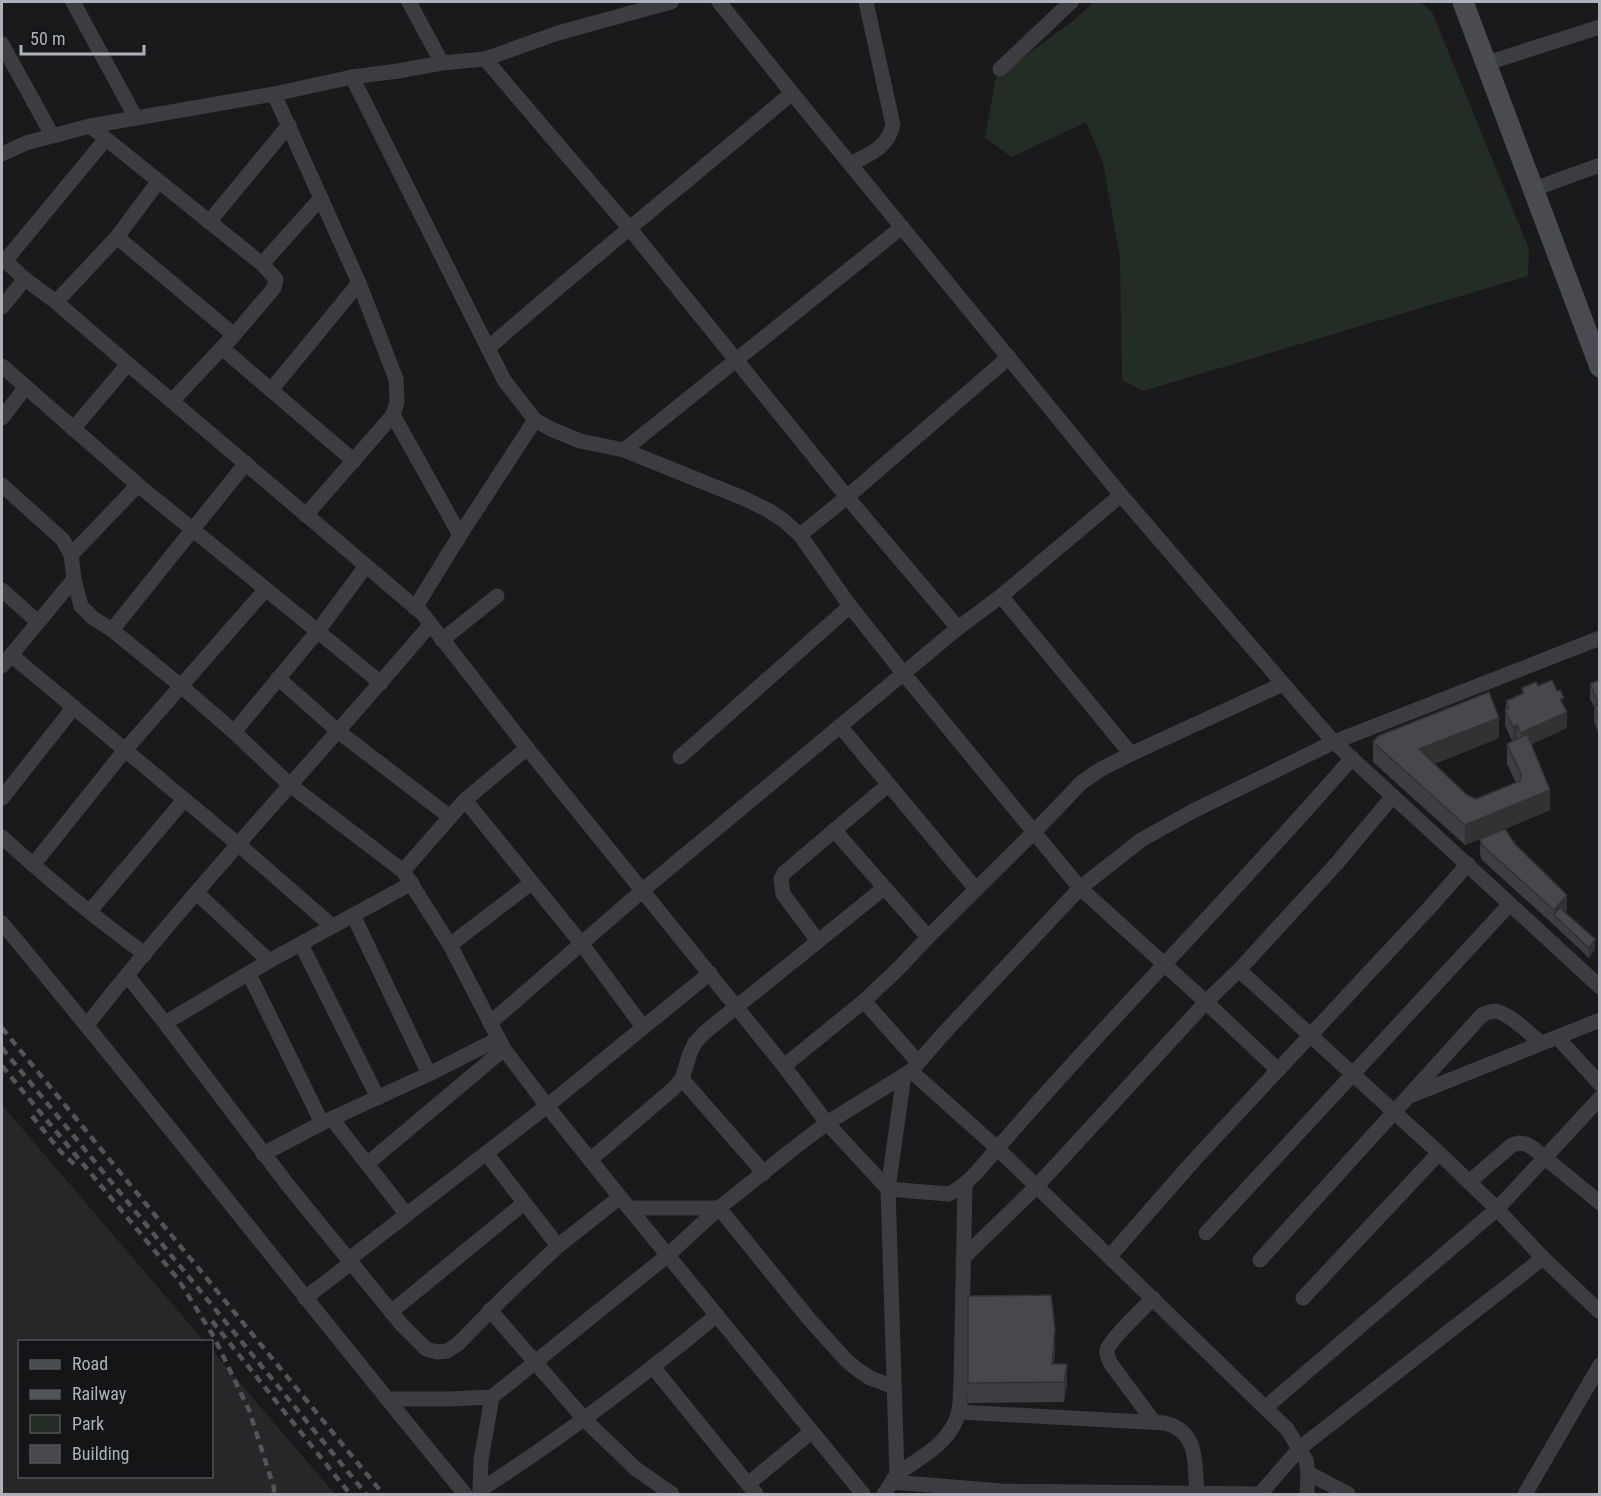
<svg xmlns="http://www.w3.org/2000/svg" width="1601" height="1496" font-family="'Roboto Condensed',sans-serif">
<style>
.built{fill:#272629}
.green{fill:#242c26}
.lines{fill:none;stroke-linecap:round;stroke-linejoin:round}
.minor{stroke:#3c3c41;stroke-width:15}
.secondary{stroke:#4a4b50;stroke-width:21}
.rail{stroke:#535459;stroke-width:4.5;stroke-dasharray:8 6;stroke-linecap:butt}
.wall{fill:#3e3d41}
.shaded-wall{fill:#323235}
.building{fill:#48474c;stroke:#323235;stroke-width:1.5}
</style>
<rect width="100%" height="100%" fill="#1a1a1c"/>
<!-- built -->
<path class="built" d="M2,1105L204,1341L20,1342V1476H212V1350L335,1494H2Z"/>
<!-- green -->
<path class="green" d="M1094,2H1420L1432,12L1529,249L1528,276L1143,391L1122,380L1120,257L1103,163L1086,122L1012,157L985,138L996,77L1073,21Z"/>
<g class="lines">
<!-- minor -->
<g class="minor">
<path d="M73,2L136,118"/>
<path d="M409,2L442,63"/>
<path d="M719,2L792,93L1121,495L1316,722L1334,742L1600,987"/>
<path d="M2,44L52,135"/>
<path d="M485,59L630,229L847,497L958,628"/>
<path d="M1487,63L1600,27"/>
<path d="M1000,69L1071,2"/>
<path d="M352,77L504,380L535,420L551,429L580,441L624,450L743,498L768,510L783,520L800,535L850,606L904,674L1080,888L1206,1002L1278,1070"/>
<path d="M274,94L359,283L396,379L397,402L393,415L306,515"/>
<path d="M90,126L262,264L276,279L274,288L234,335L172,401"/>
<path d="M2,154L26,143L90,126L274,94L352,77L398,71L442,63L485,59L558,33L671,2"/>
<path d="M851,164C870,153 887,149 893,125L866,2"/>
<path d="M1534,189L1600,165"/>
<path d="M209,222L289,125"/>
<path d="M117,237L234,335"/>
<path d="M2,258L25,279L56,302L128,364L422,613L527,748L784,1066L827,1123L888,1189L948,1194C960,1189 968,1181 977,1172C1098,1030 1230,899 1352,758"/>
<path d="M5,261L105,140"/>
<path d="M262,264L321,198"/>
<path d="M56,302L117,237L158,182"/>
<path d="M2,307L25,279"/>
<path d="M222,348L354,461"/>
<path d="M488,348C588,261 691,178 792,93"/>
<path d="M2,366L138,485L381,683"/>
<path d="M271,390L359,283"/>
<path d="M393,415L460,535"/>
<path d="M2,418L25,388"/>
<path d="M73,429L128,364"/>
<path d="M624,450L902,227"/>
<path d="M2,485L63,540L71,555L74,579L81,606L93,618L112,630L181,686L234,732L290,785L403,871L450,945L504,1049L547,1106L620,1197L863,1494"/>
<path d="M800,535L847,497L1009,357"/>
<path d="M71,555L138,485"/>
<path d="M2,590L38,622"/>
<path d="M1001,596L1131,754"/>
<path d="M415,608L460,535L535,420"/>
<path d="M112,630L246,463"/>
<path d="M442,640L497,596"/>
<path d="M11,655L239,845L332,926"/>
<path d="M2,666L74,579"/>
<path d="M278,678L339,732L450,817"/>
<path d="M840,726L975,888"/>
<path d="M234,732L317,632L366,566"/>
<path d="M680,757L850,606"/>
<path d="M2,798L74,707"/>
<path d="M465,800L581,943L643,1027"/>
<path d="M834,830L928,937"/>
<path d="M2,837C47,878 95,918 145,954"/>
<path d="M33,865L125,750L265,590"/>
<path d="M403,871L465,800L527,748"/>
<path d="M197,893L269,961"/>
<path d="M90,911L184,800"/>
<path d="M353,915L429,1074"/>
<path d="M2,923C159,1111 309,1305 465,1494"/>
<path d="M818,941L783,894L781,879L784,873L888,785"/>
<path d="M301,944L378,1098"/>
<path d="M450,945L531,883"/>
<path d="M1239,970L1439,1153L1497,1209L1543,1258L1600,1312"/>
<path d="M249,974L322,1123"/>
<path d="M127,975L165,1023L287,1184L402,1325L426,1349L437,1352L447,1351L458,1344L505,1296L558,1246L620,1197"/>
<path d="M864,1001L918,1062"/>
<path d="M165,1023L269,961L412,883"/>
<path d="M490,1023L643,890L958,628L1001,596L1121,495"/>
<path d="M87,1025C195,887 316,759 430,625"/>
<path d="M1557,1037L1600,1084"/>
<path d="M784,1066L864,1001L900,967L928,937L1034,832L1082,782L1101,769L1131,754L1283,684"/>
<path d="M911,1071L997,1148L1287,1429L1306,1460L1308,1473L1307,1494"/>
<path d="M682,1079L764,1173"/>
<path d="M1410,1096L1600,1020"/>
<path d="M332,1119L407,1215"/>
<path d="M486,1153L558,1246"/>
<path d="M263,1154L322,1123L429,1074L498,1039"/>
<path d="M590,1160L673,1089L682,1079L690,1053L695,1043L704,1033L884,888"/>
<path d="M367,1164L504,1049"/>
<path d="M1469,1182L1512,1145L1519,1143L1526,1144L1533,1148L1600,1203"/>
<path d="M629,1208H719L809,1319L846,1360L858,1370L870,1378L894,1387"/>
<path d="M1206,1233L1510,904"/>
<path d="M1110,1256L1196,1158L1430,907L1468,864"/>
<path d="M963,1258L1036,1187L1206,1002L1239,970L1337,863L1393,796"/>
<path d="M348,1260L547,1106L710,973"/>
<path d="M1260,1260L1482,1015C1486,1013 1491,1011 1496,1011C1510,1014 1530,1034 1541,1043"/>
<path d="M305,1298L351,1263"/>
<path d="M1153,1298C1144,1308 1110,1339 1107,1350C1106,1355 1109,1360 1111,1364L1154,1422"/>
<path d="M1303,1298L1439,1153"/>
<path d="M490,1310L585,1420L636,1469L672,1494"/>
<path d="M391,1312L524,1203"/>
<path d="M653,1367L756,1494"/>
<path d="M387,1399H451L492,1397L668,1255L719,1208L798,1145L827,1123L911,1071L944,1033L1080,888L1141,840L1193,811L1334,742L1600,638"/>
<path d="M1266,1407L1497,1209L1600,1098"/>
<path d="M959,1412L1165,1423C1200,1432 1194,1464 1197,1493"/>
<path d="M1308,1473L1348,1494"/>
<path d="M897,1474C921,1457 953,1442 959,1410C961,1401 960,1391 961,1382L965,1184"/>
<path d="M892,1482L1001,1491L1261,1494"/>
<path d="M748,1484L811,1432"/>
<path d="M480,1490C563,1437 641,1378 717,1315"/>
<path d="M480,1494L481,1460L492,1397"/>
<path d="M884,1494L897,1474L888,1189L904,1075"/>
<path d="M1260,1494L1300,1448L1543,1258"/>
<path d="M1525,1494L1600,1365"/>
</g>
<!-- secondary -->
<path class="secondary" d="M1463,2L1600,367"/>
<!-- rail -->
<g class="rail">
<path d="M2,1028L383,1494"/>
<path d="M2,1048L366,1494"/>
<path d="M2,1066L178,1279L214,1337L249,1410L274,1488V1494"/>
<path d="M32,1116L61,1152L75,1165"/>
<path d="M212,1321L350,1494"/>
</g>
</g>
<!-- wall -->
<g class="wall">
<path d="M1599,680V735L1594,721V707L1590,699V684Z"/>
<path d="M1538,686L1564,706L1567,728L1531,744L1550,810L1505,829L1515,844L1567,910L1565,912L1595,949L1589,958L1554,925L1482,860L1480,854V839L1465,845L1373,762V742L1499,738L1434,764L1467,795L1476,799L1516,783L1507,764V744L1512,741L1505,725L1506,701L1522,694V688Z"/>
<path d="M968,1296L1055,1349L1054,1364L1067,1384L1064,1402L968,1403Z"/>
</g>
<!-- shaded-wall -->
<g class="shaded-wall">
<path d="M1567,712V728L1521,749V733Z"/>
<path d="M1499,718V738L1419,769V749Z"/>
<path d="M1517,725V741L1513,742V727Z"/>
<path d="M1550,790V810L1465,845V825Z"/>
<path d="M1567,895V910L1559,920L1554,915V910Z"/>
<path d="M1595,939V949L1589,958V948Z"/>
<path d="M1055,1329V1349L1052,1385V1364Z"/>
<path d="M1067,1364V1384L1064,1402V1382Z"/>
</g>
<!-- building -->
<g class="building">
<path d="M1552,680L1557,691L1560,690L1564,698L1560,699L1567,712L1521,733L1517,725L1513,727L1505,710L1509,708L1506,701L1524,693L1522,688L1536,682L1538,686Z"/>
<path d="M1599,680V720L1594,706L1599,704L1590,684Z"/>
<path d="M1489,692L1499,718L1419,749L1467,795L1476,799L1520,781L1521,774L1507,744L1527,734L1550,790L1465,825L1373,742L1378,736Z"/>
<path d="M1505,829L1515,844L1567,895L1554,910L1482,845L1480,839Z"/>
<path d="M1560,908L1595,939L1589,948L1554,915Z"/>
<path d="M1051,1295L1055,1329L1052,1364H1067L1064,1382L968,1383V1296Z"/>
</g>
<!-- border -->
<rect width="1601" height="1496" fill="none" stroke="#aeb1ba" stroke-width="6"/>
<!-- legend -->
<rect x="18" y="1340" width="195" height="138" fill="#151517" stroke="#525358" stroke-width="1.5"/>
<rect x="30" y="1360" width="30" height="9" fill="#4a4b50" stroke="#525358" stroke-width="1.5"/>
<text x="72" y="1370" font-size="18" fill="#aeb1ba">Road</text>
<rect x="30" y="1390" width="30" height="9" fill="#535459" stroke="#525358" stroke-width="1.5"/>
<text x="72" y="1400" font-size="18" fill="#aeb1ba">Railway</text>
<rect x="30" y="1415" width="30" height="18" fill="#242c26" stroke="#525358" stroke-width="1.5"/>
<text x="72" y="1430" font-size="18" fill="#aeb1ba">Park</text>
<rect x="30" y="1445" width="30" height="18" fill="#48474c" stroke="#525358" stroke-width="1.5"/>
<text x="72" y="1460" font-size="18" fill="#aeb1ba">Building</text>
<!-- scale -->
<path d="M21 45v9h123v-9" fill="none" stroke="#aeb1ba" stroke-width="3"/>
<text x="30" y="45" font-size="18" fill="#aeb1ba" stroke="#151517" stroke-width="4.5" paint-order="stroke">50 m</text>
</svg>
